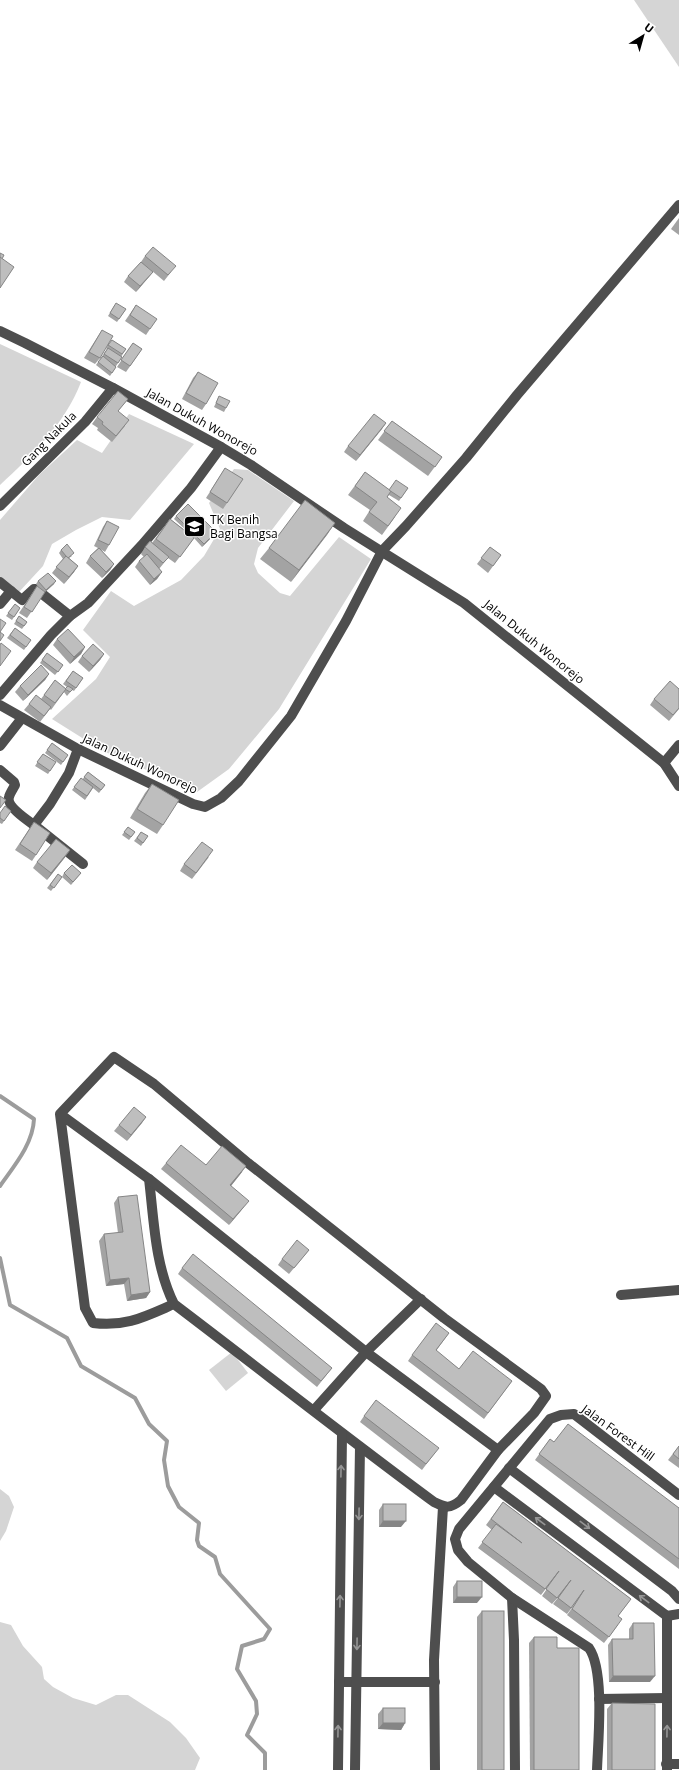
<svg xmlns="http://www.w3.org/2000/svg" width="679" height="1770" font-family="'Open Sans',sans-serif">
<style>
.green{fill:#d5d5d5}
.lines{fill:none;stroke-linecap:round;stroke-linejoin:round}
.stream{stroke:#9c9c9c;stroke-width:4}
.minor{stroke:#4e4e4e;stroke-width:10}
.wall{fill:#a3a3a3}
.shaded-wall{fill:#858585}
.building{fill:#bebebe;stroke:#858585}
.oneway{stroke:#959595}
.labels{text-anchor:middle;stroke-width:3;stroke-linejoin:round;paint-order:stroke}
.street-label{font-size:12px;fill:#000;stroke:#fff}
.poi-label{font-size:12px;fill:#000;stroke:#fff;text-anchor:start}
</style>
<rect width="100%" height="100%" fill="#fff"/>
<!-- green -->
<g class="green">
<path d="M634,0H679V67Z"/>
<path d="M0,344L81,382C65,424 32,455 0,485Z"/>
<path d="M129,414L194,444L130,520L102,517L76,530L52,544L43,566L19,592L0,589V520L39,475L77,440L102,453Z"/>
<path d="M234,469L248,470L294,501L258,548L254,564L258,573L280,593L290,596L339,537L371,559L279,709L229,769L197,792L103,751L52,719L96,679L110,657L83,630L111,591L134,606L181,580L204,556L220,529L209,503Z"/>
<path d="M232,1352L248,1373L226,1391L209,1370Z"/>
<path d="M0,1489L9,1496L14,1507L6,1531L0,1541Z"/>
<path d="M0,1622L11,1625L23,1646L42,1667L44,1679L53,1687L73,1698L96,1705L116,1695H128L170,1722L186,1738L200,1758L195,1770H0Z"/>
</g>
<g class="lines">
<!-- stream -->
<g class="stream">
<path d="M0,1096L34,1119C33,1144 14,1166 0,1186"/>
<path d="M0,1258L10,1305L67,1338L81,1366L135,1398L149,1424L167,1441L164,1460L168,1486L179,1507L199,1523L197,1540L199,1546L215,1557L220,1574L270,1629L264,1639L242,1646L237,1669L256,1701L257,1714L247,1735L265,1753V1770"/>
</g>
<!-- minor -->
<g class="minor">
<path d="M0,331L25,343L113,388L221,447L251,465L344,528L464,603L664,763L679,786"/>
<path d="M0,506L85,422L113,388"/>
<path d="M0,582L22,600L34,589H36L70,616"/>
<path d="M0,604L11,591"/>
<path d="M0,695L51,635L70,616L88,603L142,545L191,488L221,447"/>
<path d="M0,705L78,749L193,804L205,807L221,798L239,781L291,716L346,621L382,551L406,526L466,458L517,395L679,205"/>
<path d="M0,746L22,718"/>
<path d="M78,749L69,773L50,804L34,825L83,864"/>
<path d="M664,763L679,745"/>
<path d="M0,770L14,782L15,785C13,789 10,793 9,797C6,806 27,820 34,825"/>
<path d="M60,1114L149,1179C154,1221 155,1266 174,1304C261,1370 346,1437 434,1502C446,1508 450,1509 461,1500L498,1450L534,1413L546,1396L541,1389L444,1318L248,1163L154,1084L114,1057L60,1114L85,1308L93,1323C126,1327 144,1317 174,1304"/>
<path d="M149,1179L366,1352L498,1450"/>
<path d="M621,1295L679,1290"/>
<path d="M314,1410L366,1352L421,1299"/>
<path d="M509,1468L672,1591L679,1599"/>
<path d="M494,1487L667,1616V1770"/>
<path d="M512,1598L514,1640L515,1770"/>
<path d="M667,1616L679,1614"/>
<path d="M339,1682H435"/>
<path d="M599,1699L667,1698"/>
<path d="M666,1764H679"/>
<path d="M338,1770L342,1434"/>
<path d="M355,1770L360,1447"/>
<path d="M435,1770L434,1660L443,1507"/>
<path d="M597,1770C598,1741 605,1671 589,1648L512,1598L468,1562L458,1550L455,1539L459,1529L550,1419L561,1415L574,1414L679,1495"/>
</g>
</g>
<!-- wall -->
<g class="wall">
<path d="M679,218V235L671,229Z"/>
<path d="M145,256L171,272L164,281L145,265L153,272L148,278L136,292L124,282L128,276L141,262Z"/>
<path d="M136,305L150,329L146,335L125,321Z"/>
<path d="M114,306L126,309L117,322L108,316Z"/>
<path d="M102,330L100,358L95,364L84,358Z"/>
<path d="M112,340L126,349L121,357H122L116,366V367L110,376L96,365L107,349L106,348Z"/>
<path d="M133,343L142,349L126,372L117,367Z"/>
<path d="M198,372L206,404L202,410L182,399L193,378Z"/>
<path d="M219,396L226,408L224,412L214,407Z"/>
<path d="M128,399L118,411L125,426L112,442L97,430L98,428L92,424L97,417Z"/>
<path d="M392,421L442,457L428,476L378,440Z"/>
<path d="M386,423L356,461L344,452L348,446Z"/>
<path d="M225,468L227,503L223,509L206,498Z"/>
<path d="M365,472L389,490L408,488L399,501L389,495L387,497L395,517L382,535L363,521L370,510L348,495Z"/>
<path d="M176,516L214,535L202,547L194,538L175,563L168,558L159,569L162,572L157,579L150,585L135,567L139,561L144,557L141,554L145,547L152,543L170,519L189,533L174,519Z"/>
<path d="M107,521L109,545L105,552L100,549L114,564L110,570L102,578L86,563L90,556L98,548L94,546L103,527Z"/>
<path d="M335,523L291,582L260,559L269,548Z"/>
<path d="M490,547L501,555L488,573L477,564Z"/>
<path d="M61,550L72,556L69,558L78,566L74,572L64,584L52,573L63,559L59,553Z"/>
<path d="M38,581L54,584L45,592L27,618L19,613L37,586L39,588L36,584Z"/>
<path d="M15,604L20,608L12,620L6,616Z"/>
<path d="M19,616L27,622L22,629L14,624Z"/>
<path d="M15,628L31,640L24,650L7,638Z"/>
<path d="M57,639L85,647L81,654L70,664L53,645Z"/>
<path d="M47,653L63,665L55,675L40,663Z"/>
<path d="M104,654L100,660L89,672L78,662L82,656Z"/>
<path d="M73,671L83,678L74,691L72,690L67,696L64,692L51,710L50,709L40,722L24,710L29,704L41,699L55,680L66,689L67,687L63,684Z"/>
<path d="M49,674L45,680L23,701L15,692L20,686Z"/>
<path d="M654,699L679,709L669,721L650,705Z"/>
<path d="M52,743L68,755L61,765L45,753Z"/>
<path d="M43,754L56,762L48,774L35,766Z"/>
<path d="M88,772L105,785L99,793L93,788L85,800L72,790L81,778L82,780Z"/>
<path d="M152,784L163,825L157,834L130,818L145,793Z"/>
<path d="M11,811L2,824L0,823V813Z"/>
<path d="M34,822L36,855L32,861L15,850Z"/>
<path d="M128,827L135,832L129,840L122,835Z"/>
<path d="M141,832L148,836L141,846L134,841Z"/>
<path d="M66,856L47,880L33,868L37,862Z"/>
<path d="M209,857L192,879L180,871L184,864Z"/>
<path d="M64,873H81L71,885L62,877Z"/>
<path d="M58,874L62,877L51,891L47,888Z"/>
<path d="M146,1117L127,1141L114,1131L119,1125Z"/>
<path d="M166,1163L206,1165L242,1172L231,1186L244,1207L229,1225L161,1169Z"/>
<path d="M118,1197L150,1292L146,1298L127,1301L124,1284L106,1286L99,1241L104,1234L118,1233L114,1203Z"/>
<path d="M309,1250L289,1274L278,1265L282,1259Z"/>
<path d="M182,1268L332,1368L317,1387L178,1274Z"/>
<path d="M449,1333L436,1351L459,1369L512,1381L484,1419L408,1361L412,1355Z"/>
<path d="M364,1416L434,1454L422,1470L360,1422Z"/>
<path d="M550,1439L554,1442L679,1508V1569L535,1460Z"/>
<path d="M679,1446V1468L668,1460Z"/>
<path d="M503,1502L631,1599L618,1616V1625L604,1643L567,1615L580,1597L567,1614L553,1604L561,1594L552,1604L542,1596L555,1577L541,1595L478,1548L492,1530L486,1525Z"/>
<path d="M383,1504L401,1527H379V1510Z"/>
<path d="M457,1581L477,1603H453V1587Z"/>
<path d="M482,1611L504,1770H477V1617Z"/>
<path d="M633,1623L650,1682H609L608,1645L612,1639H629V1629Z"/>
<path d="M534,1637L557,1648L579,1770H530L529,1643Z"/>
<path d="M612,1703L655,1770H607V1709Z"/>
<path d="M383,1708L405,1723L401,1730L378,1729V1714Z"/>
</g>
<!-- shaded-wall -->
<g class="shaded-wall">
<path d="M153,272L148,278L136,292L140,286Z"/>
<path d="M386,423L382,429L356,461L360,455Z"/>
<path d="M335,523L327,535L291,582L299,570Z"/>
<path d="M216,532L214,535L202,547L204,544Z"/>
<path d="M114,564L110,570L102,578L106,572Z"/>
<path d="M78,566L74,572L64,584L69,577Z"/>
<path d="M162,572L157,579L150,585L154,579Z"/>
<path d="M56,581L54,584L44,593L46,590Z"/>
<path d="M85,647L81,654L70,664L74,657Z"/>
<path d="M104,654L100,660L89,672L93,666Z"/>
<path d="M49,674L45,680L23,701L28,695Z"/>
<path d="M70,850L66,856L47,880L51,873Z"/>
<path d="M146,1117L142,1123L127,1141L131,1135Z"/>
<path d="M246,1166L242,1172L226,1192L230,1185Z"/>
<path d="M249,1201L229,1225L233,1219Z"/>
<path d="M129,1278L124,1284L106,1286L110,1280Z"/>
<path d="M150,1292L146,1298L127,1301L131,1295Z"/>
<path d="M383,1521H406L401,1527H379Z"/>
<path d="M457,1597H482L477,1603H453Z"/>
<path d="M613,1676H655L650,1682H609Z"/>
<path d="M383,1723H405L401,1730L378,1729Z"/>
</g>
<!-- building -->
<g class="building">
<path d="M153,247L176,266L168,275L145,256Z"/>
<path d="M0,253L4,255L2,259L0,257Z"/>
<path d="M0,257L14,267L0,288Z"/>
<path d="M141,262L153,272L140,286L128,276Z"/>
<path d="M116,303L126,309L119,319L110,313Z"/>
<path d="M136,305L157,319L150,329L130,315Z"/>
<path d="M102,330L113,336L100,358L89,352Z"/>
<path d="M112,340L126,349L122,354L108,345Z"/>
<path d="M133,343L142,349L130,366L121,360Z"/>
<path d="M108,348L122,357L118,363L104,354Z"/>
<path d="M103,356L116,367L112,373L98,362Z"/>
<path d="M198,372L218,383L206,404L186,393Z"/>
<path d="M118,391L128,399L118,411L129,420L116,436L102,424L103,422L97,417Z"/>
<path d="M219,396L230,401L226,408L216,403Z"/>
<path d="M374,414L386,423L360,455L348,446Z"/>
<path d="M392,421L442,457L435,467L384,431Z"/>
<path d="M225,468L243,479L227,503L210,492Z"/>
<path d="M365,472L391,491L387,497L401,508L388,526L369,512L377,502L355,486Z"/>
<path d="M396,480L408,488L401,498L389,490Z"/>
<path d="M305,500L335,523L299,570L269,548Z"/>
<path d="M188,504L216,532L204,544L176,516Z"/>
<path d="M170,519L194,538L180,557L156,539Z"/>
<path d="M107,521L119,527L109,545L98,540Z"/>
<path d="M150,541L169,557L163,563L145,547Z"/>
<path d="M67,544L74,553L68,558L66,556L61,550Z"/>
<path d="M490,547L501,555L493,566L481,558Z"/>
<path d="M99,548L114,564L106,572L90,556Z"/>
<path d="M147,554L162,572L154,579L139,561Z"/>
<path d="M66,556L78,566L69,577L56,567Z"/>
<path d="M48,573L56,581L46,590L38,581Z"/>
<path d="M37,586L45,592L32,612L24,607Z"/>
<path d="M15,604L20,608L14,617L8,613Z"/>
<path d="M19,616L27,622L24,626L16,621Z"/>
<path d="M0,619L6,623L0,632Z"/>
<path d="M15,628L31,640L26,647L10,635Z"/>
<path d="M68,629L85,647L74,657L57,639Z"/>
<path d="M0,632L4,635L0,641Z"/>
<path d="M1,643L11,651L0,666V645Z"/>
<path d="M93,644L104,654L93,666L82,656Z"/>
<path d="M47,653L63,665L58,672L42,660Z"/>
<path d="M41,665L49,674L28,695L20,686Z"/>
<path d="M73,671L83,678L76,688L66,681Z"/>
<path d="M55,680L66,689L55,703L44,695Z"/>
<path d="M670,681L679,689V708L673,715L654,699Z"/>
<path d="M68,686L73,689L70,692L65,689Z"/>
<path d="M36,695L51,707L44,716L29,704Z"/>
<path d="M52,743L68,755L63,762L47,750Z"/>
<path d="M43,754L56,762L50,771L37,762Z"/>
<path d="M88,772L105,785L101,790L84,777Z"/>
<path d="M81,778L93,787L87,796L74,787Z"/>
<path d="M152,784L179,800L163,825L137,809Z"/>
<path d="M0,796L6,800L0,808Z"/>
<path d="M5,806L11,811L4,821L0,818V813Z"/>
<path d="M34,822L50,833L36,855L20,844Z"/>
<path d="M128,827L135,832L131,837L124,832Z"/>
<path d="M141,832L148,836L143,843L137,838Z"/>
<path d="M56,839L70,850L51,873L37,862Z"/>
<path d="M202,842L213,850L196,873L184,864Z"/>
<path d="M72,865L81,873L73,882L64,873Z"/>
<path d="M58,874L62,877L54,888L50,885Z"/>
<path d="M134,1107L146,1117L131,1135L119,1125Z"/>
<path d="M181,1145L206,1165L222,1146L246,1166L230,1185L249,1201L233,1219L166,1163Z"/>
<path d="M137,1195L150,1292L131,1295L129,1278L110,1280L104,1234L123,1232L118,1197Z"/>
<path d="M297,1240L309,1250L294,1268L282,1259Z"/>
<path d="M193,1254L332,1368L321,1381L182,1268Z"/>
<path d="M436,1323L449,1333L436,1350L459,1369L473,1351L512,1381L488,1413L412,1355Z"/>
<path d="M376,1400L439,1448L426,1464L364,1416Z"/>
<path d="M568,1424L679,1508V1559L539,1454L550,1439L554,1442Z"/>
<path d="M679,1446V1459L673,1454Z"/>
<path d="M503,1502L631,1599L618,1616L622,1619L609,1637L572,1609L584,1590L571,1608L558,1598L571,1580L557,1598L546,1589L559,1571L545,1589L482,1542L496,1524L522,1543L491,1519Z"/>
<rect x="383" y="1504" width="23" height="17"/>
<rect x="457" y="1581" width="25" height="16"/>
<rect x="482" y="1611" width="22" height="159"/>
<path d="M633,1623H654L655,1676H613L612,1639H633Z"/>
<path d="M534,1637H557V1648H579V1770H534Z"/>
<path d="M612,1703L655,1704V1770H612Z"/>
<rect x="383" y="1708" width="22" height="15"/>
</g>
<!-- one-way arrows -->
<defs><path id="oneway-shaft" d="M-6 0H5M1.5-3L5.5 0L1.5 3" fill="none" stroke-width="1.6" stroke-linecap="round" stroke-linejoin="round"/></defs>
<g class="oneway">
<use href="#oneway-shaft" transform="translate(341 1471) rotate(-89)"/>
<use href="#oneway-shaft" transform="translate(359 1514) rotate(91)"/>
<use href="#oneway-shaft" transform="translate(540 1521) rotate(-143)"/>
<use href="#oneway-shaft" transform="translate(585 1525) rotate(37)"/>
<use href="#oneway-shaft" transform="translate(644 1599) rotate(-143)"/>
<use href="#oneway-shaft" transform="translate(340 1601) rotate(-89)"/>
<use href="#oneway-shaft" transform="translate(357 1644) rotate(91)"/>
<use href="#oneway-shaft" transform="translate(338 1731) rotate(-89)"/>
<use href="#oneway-shaft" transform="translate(667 1731) rotate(-89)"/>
</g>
<!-- icons -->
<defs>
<symbol id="school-square" viewBox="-11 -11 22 22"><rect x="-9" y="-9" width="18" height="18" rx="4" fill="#000" stroke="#fff"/><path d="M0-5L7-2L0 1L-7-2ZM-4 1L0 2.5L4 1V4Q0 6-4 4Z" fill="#fff"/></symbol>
</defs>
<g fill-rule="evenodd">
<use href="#school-square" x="182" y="514" width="25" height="25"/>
</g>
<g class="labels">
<!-- street labels -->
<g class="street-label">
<text transform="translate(202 422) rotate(29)" y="4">Jalan Dukuh Wonorejo</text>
<text transform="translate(49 439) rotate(-45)" y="4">Gang Nakula</text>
<text transform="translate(534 642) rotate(39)" y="4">Jalan Dukuh Wonorejo</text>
<text transform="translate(140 764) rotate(25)" y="4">Jalan Dukuh Wonorejo</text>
<text transform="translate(618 1433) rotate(36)" y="4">Jalan Forest Hill</text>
</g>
<!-- poi labels -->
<g class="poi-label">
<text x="210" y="524">TK Benih<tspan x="210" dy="14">Bagi Bangsa</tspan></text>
</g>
</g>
<!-- north arrow -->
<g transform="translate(643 36) rotate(37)" stroke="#ffffff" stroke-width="3" paint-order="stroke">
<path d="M0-3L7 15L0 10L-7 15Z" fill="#000000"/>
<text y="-6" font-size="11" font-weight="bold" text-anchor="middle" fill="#000000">U</text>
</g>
</svg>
